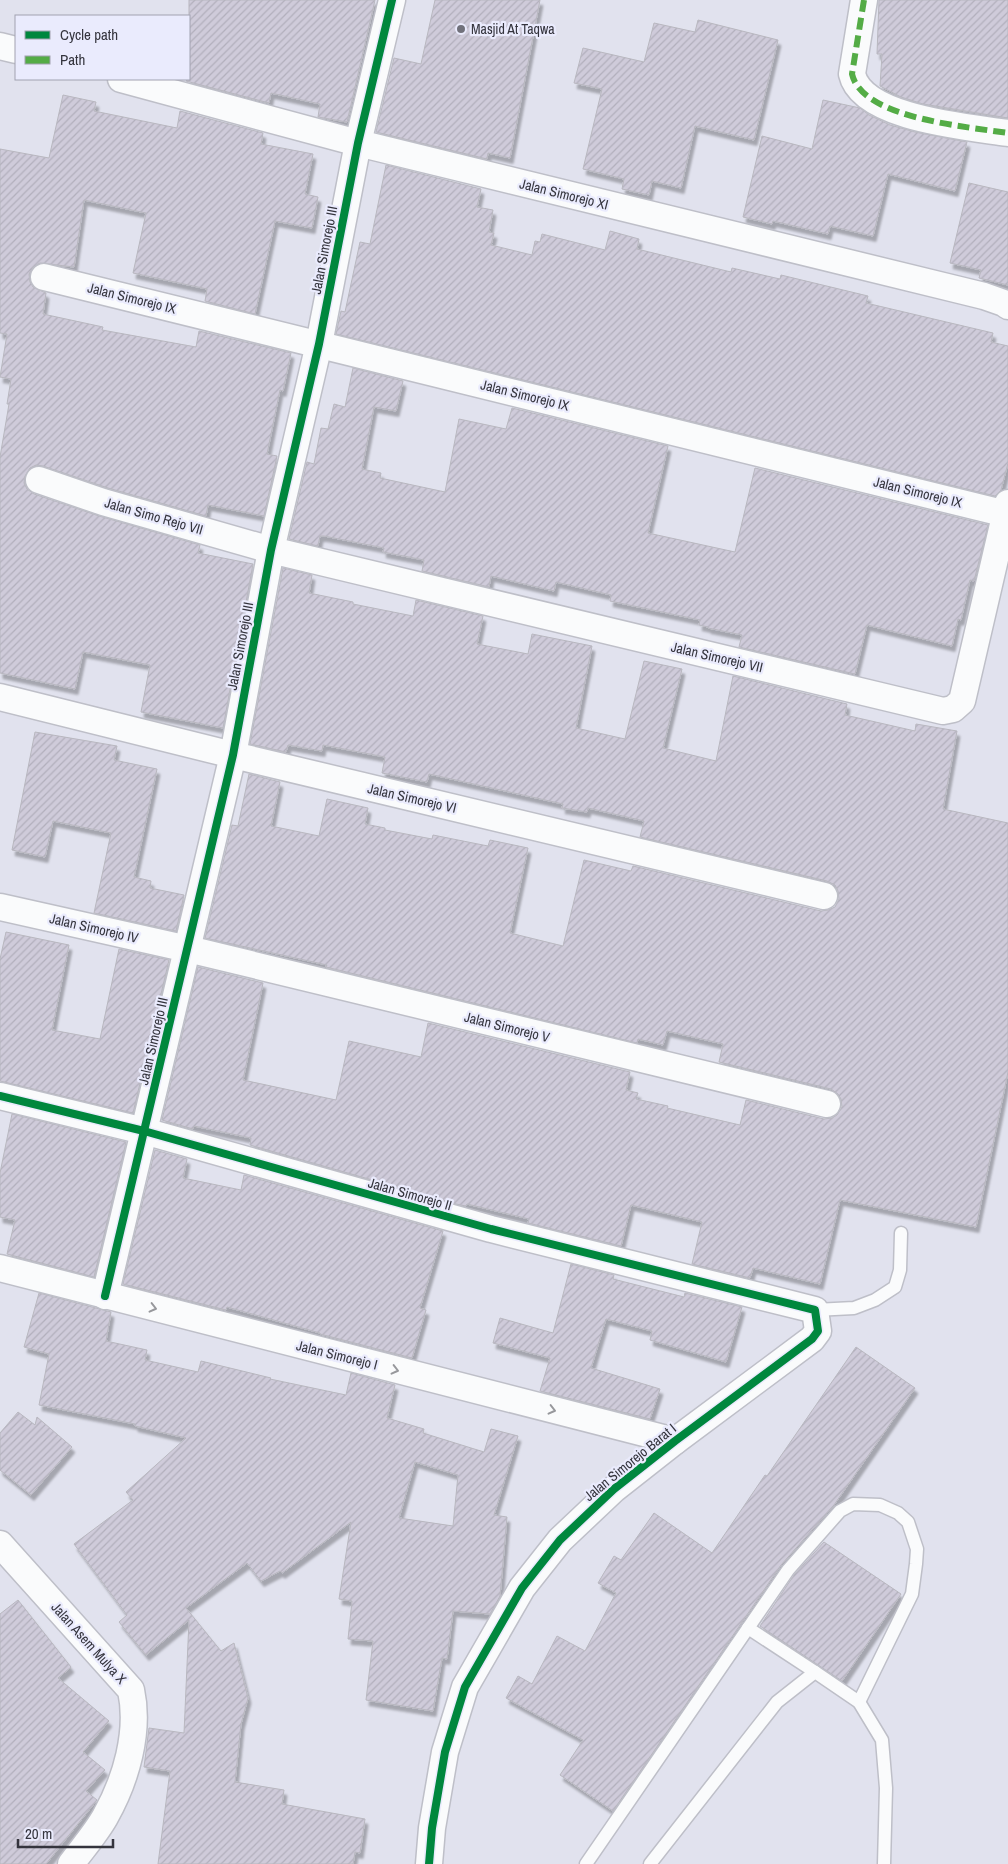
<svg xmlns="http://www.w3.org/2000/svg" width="1008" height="1864" font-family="'Archivo Narrow',sans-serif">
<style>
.building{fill:url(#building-hatch);stroke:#b8b7bf;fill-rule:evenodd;filter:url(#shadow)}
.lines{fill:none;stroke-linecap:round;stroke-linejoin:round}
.lane-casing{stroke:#bebfc8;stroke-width:15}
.street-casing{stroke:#bebfc8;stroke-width:29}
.lane{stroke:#fafbfc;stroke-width:12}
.street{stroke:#fafbfc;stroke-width:26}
.quiet{stroke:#54ac46;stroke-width:6;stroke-dasharray:12 6;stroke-linecap:butt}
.cycleway-casing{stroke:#eaebfd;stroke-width:11}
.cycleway{stroke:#00873e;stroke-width:8}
.oneway{stroke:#97989c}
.poi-dot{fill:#71717b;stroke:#eaebfd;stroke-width:2}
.labels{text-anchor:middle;stroke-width:4.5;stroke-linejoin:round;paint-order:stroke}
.poi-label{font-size:14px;fill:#34343d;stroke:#eaebfd;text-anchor:start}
.street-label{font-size:14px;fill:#34343d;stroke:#eaebfd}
</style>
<defs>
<pattern id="building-hatch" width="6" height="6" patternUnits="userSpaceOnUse" patternTransform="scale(1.25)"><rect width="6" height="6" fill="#cfcbda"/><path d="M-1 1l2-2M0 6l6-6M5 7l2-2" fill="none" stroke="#b2afbc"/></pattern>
<filter id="shadow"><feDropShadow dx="3" dy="5.5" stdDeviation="1" flood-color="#0004"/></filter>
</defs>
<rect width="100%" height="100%" fill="#e1e2ee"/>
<!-- building -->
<g class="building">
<path d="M189,0H375L347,122L318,117L320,104L271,93L269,103L186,81L189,79Z"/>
<path d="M435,0H540L510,158L488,153L487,159L376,132L394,58L421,64Z"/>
<path d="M879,0H1008V118L923,104L901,97L880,86L882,54H877Z"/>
<path d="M698,20L778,40L754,140L695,126L681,188L652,181L649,195L622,189L624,179L583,169L602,89L574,83L583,48L644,62L654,23L695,32Z"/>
<path d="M63,95L96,102L94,111L177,128L180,111L263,133L261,144L313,154L305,194L318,197L312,228L275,221L255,314L205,301L207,289L133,273L146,213L84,200L74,267L40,263L33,267L29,274L30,282L33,287L46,293L43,314L103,327L102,330L196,347L199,331L291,353L283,391L280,390L267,454L277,456L264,516L208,505L206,516L108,488L43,466L36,465L30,468L25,476L24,483L27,489L34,494L99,516L200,545L198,553L253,564L223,728L141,712L150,665L83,652L75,689L0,673V457L9,404H7L11,379L0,377L7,334L0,333V149L49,158Z"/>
<path d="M823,100L860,108L869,115L890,125L915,132L967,142L955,191L888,174L873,236L830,226L828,234L773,221L772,224L743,217L762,136L812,149Z"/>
<path d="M386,165L481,189L477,207L493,210L489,232L494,233L491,245L532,255L535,241L540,242L542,234L605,250L610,231L639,239L637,249L731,272L732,268L780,279L781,275L868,296L866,303L993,333L991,342L1008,346V463L1001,490L995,496L336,334L341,311L345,312L360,242L370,244Z"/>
<path d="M969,183L1008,192V285L979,278L981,270L950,263Z"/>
<path d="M353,368L403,381L396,411L374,407L362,469L381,473L380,478L445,492L459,419L506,429L512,408L668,446L648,533L735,552L755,468L988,525L974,581L970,580L961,620L958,619L952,646L867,625L855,674L739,647L742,635L708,628V627L699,625L700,620L610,601L611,595L556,582L554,591L491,576L489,587L422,571L424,560L383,552L384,548L324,536H320L318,546L289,539L307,462L314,464L321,428L328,429L334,404L345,407Z"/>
<path d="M283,568L312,575L309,593L353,602V604L413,616L416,600L483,616L477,644L528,654L532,634L592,646L576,728L625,739L644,661L682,669L663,748L716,761L733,676L847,704L845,715L915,731L916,724L957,731L943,809L1008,823V1072L976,1227L840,1200L820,1284L753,1268L750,1278L692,1264L702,1222L631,1205L621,1246L528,1223L529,1219L467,1204L466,1206L456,1204L250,1145L251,1138L194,1126L193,1129L162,1120L198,967L263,983L243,1080L336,1100L349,1041L421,1057L428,1023L630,1072L626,1090L638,1093L636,1099L668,1106L667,1108L740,1125L746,1100L824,1119L832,1118L837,1115L842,1107L841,1099L838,1094L831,1089L719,1062L723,1044L667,1031L663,1045L638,1039L637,1043L326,967L327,965L205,938L232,825L238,826L249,774L280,782L271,826L319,836L327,799L368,808L365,824L385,828V830L432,839L433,835L488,846L490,840L528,848L510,933L563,946L584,860L631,871L633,866L821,911L828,910L835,907L839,899L838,891L835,885L827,881L640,837L644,821L588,808L587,812L562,808L563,804L429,774L427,782L382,773L385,757L323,745L322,751L288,745L286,752L250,744Z"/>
<path d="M35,732L117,746L114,760L157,769L134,877L151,881L150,888L184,895L176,931L94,913L111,833L53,821L45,857L12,850Z"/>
<path d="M6,932L69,945L52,1030L100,1039L119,949L169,960L133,1113L0,1081V959Z"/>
<path d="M12,1114L126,1142L94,1277L7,1254L15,1220L0,1217V1173Z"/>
<path d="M155,1150L187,1159L183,1178L241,1190L244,1175L443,1231L420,1308L426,1310L412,1358L320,1334V1333L227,1307L226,1310L123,1284Z"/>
<path d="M571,1264L614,1275L613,1279L684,1297L685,1293L742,1307L726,1362L650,1340L652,1331L606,1319L591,1368L660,1389L650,1419L540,1391L550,1358L493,1343L500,1318L553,1333Z"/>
<path d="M39,1293L111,1312L106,1341L147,1350L145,1360L198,1372L201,1361L271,1378L270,1379L346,1395L351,1373L395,1385L387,1418L424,1429L423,1433L484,1452L491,1429L518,1436L494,1515L507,1517L500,1596L490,1614L453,1611L447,1659L442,1658L433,1711L366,1700L373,1641L348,1639L352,1601L339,1599L351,1522L282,1573L280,1571L261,1581L247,1563L186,1608L221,1651L234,1643L248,1698L241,1724L235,1782L284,1790L282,1804L365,1819L360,1853L355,1852L353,1864H158L170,1771L144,1767L149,1728L184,1733L189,1620L146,1655L119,1622L127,1615L74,1544L133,1500L126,1492L186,1438L135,1426V1424L39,1405L49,1354L24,1347ZM415,1462L458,1475L453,1526L399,1518Z"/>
<path d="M856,1347L915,1388L834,1505L781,1565L613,1811L560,1775L583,1740L506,1698L518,1676L532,1684L557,1636L585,1651L616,1593L598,1583L614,1556L621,1560L654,1513L712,1553L765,1475L767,1476Z"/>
<path d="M18,1412L35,1425L37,1417L72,1447L31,1495L0,1470V1433Z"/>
<path d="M824,1542L901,1594L842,1681L760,1626L794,1575Z"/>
<path d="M18,1600L71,1667L58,1678L109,1721L83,1752L105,1770L86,1791L97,1800L46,1864H0V1614Z"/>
</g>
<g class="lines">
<defs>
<g id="lane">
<path d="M815,1310L854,1308L875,1300L895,1287L900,1270L901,1233"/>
<path d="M748,1628L815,1672"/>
<path d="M586,1864L788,1570L840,1511L853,1504L880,1505L898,1513L908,1522L917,1549L916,1564L912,1594L859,1702"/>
<path d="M650,1864L777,1702L815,1672L859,1702L882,1740L886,1788L884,1864"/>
</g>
<g id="street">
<path d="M864,0L852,74C862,119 970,127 1008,133"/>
<path d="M0,46L16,50"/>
<path d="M121,79L358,143L984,296L1004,303L1008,306"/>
<path d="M44,277L1006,514"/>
<path d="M39,480L103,502L271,550L943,711L953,709L962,701L1008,503"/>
<path d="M0,697L233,755L824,896"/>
<path d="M0,907L188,949L827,1104"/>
<path d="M0,1096L144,1131L491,1229L815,1310L818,1331L812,1339L675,1441L614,1489L560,1540L522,1588L465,1687L445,1752L432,1828L429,1864"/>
<path d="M0,1268L675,1441"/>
<path d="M105,1296L233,755L271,550L319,344L358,143L392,0"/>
<path d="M0,1544L131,1690C140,1732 126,1780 105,1817C96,1833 82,1849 71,1864"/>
</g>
</defs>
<!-- lane casing -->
<use href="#lane" class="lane-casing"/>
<!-- street casing -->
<use href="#street" class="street-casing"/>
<!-- lane -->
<use href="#lane" class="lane"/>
<!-- street -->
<use href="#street" class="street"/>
<!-- quiet -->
<path class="quiet" d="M864,0L852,74C862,119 970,127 1008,133"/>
<defs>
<g id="cycleway">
<path d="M0,1096L144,1131L491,1229L815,1310L818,1331L812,1339L675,1441L614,1489L560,1540L522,1588L465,1687L445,1752L432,1828L429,1864"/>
<path d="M105,1296L233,755L271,550L319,344L358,143L392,0"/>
</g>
</defs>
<!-- cycleway casing -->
<use href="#cycleway" class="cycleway-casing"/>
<!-- cycleway -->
<use href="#cycleway" class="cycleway"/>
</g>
<!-- one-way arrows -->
<defs><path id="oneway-chevron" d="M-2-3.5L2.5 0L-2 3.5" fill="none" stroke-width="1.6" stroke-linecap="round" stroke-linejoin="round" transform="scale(1.25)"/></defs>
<g class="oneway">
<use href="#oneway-chevron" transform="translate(153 1308) rotate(14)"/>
<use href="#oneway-chevron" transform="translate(395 1370) rotate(14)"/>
<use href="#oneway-chevron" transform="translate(552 1410) rotate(14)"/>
</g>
<!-- markers -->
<circle class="poi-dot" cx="461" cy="29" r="5"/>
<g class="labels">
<!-- poi labels -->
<g class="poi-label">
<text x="471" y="34">Masjid At Taqwa</text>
</g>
<!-- street labels -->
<g class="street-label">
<text transform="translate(564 194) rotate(14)" y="5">Jalan Simorejo XI</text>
<text transform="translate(324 250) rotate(-79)" y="5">Jalan Simorejo III</text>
<text transform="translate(132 298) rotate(14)" y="5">Jalan Simorejo IX</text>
<text transform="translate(525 395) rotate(14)" y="5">Jalan Simorejo IX</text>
<text transform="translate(918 492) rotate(14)" y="5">Jalan Simorejo IX</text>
<text transform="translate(154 516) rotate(16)" y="5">Jalan Simo Rejo VII</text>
<text transform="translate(240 646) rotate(-79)" y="5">Jalan Simorejo III</text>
<text transform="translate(717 657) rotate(13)" y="5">Jalan Simorejo VII</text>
<text transform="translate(412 798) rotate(13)" y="5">Jalan Simorejo VI</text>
<text transform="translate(94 928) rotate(13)" y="5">Jalan Simorejo IV</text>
<text transform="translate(507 1027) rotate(14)" y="5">Jalan Simorejo V</text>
<text transform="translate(153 1041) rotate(-77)" y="5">Jalan Simorejo III</text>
<text transform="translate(410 1194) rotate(16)" y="5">Jalan Simorejo II</text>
<text transform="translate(337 1355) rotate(14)" y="5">Jalan Simorejo I</text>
<text transform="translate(630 1462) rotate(-39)" y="5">Jalan Simorejo Barat I</text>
<text transform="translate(89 1643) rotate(48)" y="5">Jalan Asem Mulya X</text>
</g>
</g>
<!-- legend -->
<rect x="15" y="15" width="175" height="65" fill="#eaebfd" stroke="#a1a2b0"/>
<rect x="25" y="31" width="25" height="8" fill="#00873e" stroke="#a1a2b0"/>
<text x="60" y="40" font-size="15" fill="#34343d">Cycle path</text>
<rect x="25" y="56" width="25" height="8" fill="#54ac46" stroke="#a1a2b0"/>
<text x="60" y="65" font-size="15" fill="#34343d">Path</text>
<!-- scale -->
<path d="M18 1839v8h95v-8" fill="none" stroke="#34343d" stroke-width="2.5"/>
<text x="25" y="1839" font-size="15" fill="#34343d" stroke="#eaebfd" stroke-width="4" paint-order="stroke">20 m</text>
</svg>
